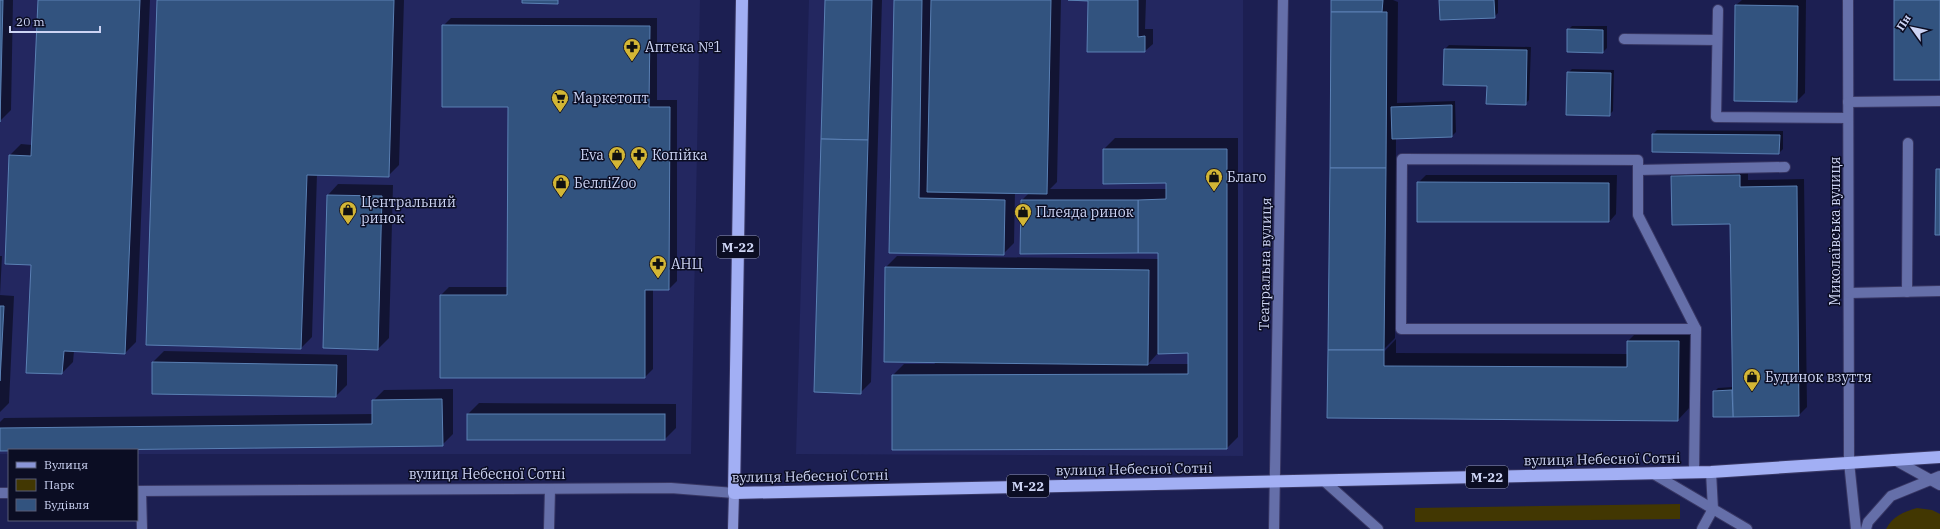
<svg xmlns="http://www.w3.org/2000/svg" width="1940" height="529" font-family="'IBM Plex Serif',serif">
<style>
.built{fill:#232760}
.green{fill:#423702}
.shadow{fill:#0007;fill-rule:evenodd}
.building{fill:#32537f;stroke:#5a80b4}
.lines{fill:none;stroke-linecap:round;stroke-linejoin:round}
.minor-casing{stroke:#383764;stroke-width:12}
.major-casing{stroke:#383764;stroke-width:12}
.highway-casing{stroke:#383764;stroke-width:14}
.minor{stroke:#656fa9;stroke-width:10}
.major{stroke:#8a95d6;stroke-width:10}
.highway{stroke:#a2aff4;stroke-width:12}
.labels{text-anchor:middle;stroke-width:3;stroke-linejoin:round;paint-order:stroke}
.shield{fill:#0b0d23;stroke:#9398b5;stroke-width:1}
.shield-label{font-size:13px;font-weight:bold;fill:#cdd4f4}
.poi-label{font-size:14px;fill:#cdd4f4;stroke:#0b0d23;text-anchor:start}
.street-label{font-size:14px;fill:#cdd4f4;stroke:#0b0d23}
</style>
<rect width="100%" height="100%" fill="#1c1f52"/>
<!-- built -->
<g class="built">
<path d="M0,0H700L691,454H137V450H9V454H0Z"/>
<path d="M809,0H1243V456L796,454Z"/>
</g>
<!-- green -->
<g class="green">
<path d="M1680,504V519L1415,522V508Z"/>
<path d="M1917,508L1932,510L1940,514V529H1886C1893,516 1903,512 1917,508Z"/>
</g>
<!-- shadow -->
<g class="shadow">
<path d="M0,0H13L11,110L0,121Z"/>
<path d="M39,0H150L136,342L125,353L74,351L73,362L62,373L32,264L10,155L21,144L32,145Z"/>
<path d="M158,0H404L399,165L388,176L317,174L312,337L301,348Z"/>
<path d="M826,0H882L871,382L860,393Z"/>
<path d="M895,0H1061L1057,182L1050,189H1167V182L1104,149L1115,138H1238V437L1227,448L893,375L904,364H935L886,267L897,256L1159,259V252L1022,200L1029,193L1015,192L1014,243L1003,254L890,252ZM1189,352V364H1148L1158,353Z"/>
<path d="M1089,0H1146L1145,29H1153V44L1145,51Z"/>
<path d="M1332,0H1393L1398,2L1397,103L1455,101L1456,132L1452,136L1396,138L1395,338L1380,353L1381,355L1396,339V353L1628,354V341L1641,328H1691V406L1678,420L1328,417Z"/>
<path d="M1440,0H1498V13L1494,17Z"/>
<path d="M1742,0H1806L1805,93L1797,101L1736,5Z"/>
<path d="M451,18H657V100H677V281L669,289H653V369L645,377L441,295L449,287H508L509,106L443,26Z"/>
<path d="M1572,26H1607V48L1603,52L1568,30Z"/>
<path d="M1449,45L1531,47L1529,100L1525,104L1488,85L1445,49Z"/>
<path d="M1572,69L1614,70L1613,111L1609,115L1568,73Z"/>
<path d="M1657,130L1783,131V149L1779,153L1653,134Z"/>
<path d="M1680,168H1748V180L1804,179L1807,407L1799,415L1714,416V392L1718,388L1733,387L1731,223L1672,176Z"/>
<path d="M1426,175H1617L1616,214L1609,222L1418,183Z"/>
<path d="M338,184L393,185L389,338L378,349L328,195Z"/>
<path d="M0,256H2L0,295L14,296L9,403L0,412Z"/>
<path d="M164,351L347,355V385L336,396L153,362Z"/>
<path d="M453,389V434L442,445L0,450V422L4,418L373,414V401L384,390Z"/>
<path d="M479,403L676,404V428L665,439L468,414Z"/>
</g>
<!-- building -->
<g class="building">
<path d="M0,0H3L0,122Z"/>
<path d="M38,0H140L125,354L64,351L62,374L26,373L31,265L5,264L9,155L31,156Z"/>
<path d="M157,0H394L389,177L307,175L301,349L146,345Z"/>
<path d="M522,0H558V4L522,3Z"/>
<path d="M825,0H872L868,140L821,139Z"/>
<path d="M894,0H922L919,198L1005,200L1004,255L889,253Z"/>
<path d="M931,0H1051L1047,194L927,192Z"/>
<path d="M1068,0H1138V37L1145,36V52H1087L1088,1Z"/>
<path d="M1331,0H1383L1382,12H1331Z"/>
<path d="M1439,0H1494L1495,18L1440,20Z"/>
<rect x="1894" y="0" width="46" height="80"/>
<path d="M1735,5L1798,6L1797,102L1734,101Z"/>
<path d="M1331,12H1387L1386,168H1330Z"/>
<path d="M442,25L650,26L649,107H670L669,290H645V378H440V295H507L508,107H442Z"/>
<path d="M1567,29L1603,30V53L1567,52Z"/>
<path d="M1444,49L1527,50L1526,105L1486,104L1487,86L1443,85Z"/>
<path d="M1567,72L1611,73L1610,116L1566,115Z"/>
<path d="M1452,105V137L1392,139L1391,107Z"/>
<path d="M1652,134L1780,135L1779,154L1652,152Z"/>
<path d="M821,139L868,140L861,394L814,392Z"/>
<path d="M1103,149H1227V449L892,450V375L1188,374V353L1158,354V253H1138V200L1166,199V183L1103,184Z"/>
<path d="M1330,168H1386L1384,350H1328Z"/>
<path d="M1936,169H1940V235H1935Z"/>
<path d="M1740,175V187L1797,186L1799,416L1733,417L1730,224L1672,225L1671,176Z"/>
<path d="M1417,182L1609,183V222H1417Z"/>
<path d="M327,195L382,196L378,350L323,348Z"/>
<path d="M1021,200H1138V253L1020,254Z"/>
<path d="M885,267L1149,270L1148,365L884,362Z"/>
<path d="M0,306H4L0,381Z"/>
<path d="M1627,341H1679L1678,421L1327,418L1328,350H1384V366L1627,367Z"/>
<path d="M152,362L337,365L336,397L152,394Z"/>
<path d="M1732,390L1733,417H1713V391Z"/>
<path d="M442,399L443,446L0,451V428L372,424V400Z"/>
<rect x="467" y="414" width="198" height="26"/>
</g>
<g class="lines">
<defs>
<g id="minor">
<path d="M1848,0L1849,462L1856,529"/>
<path d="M1718,10L1716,117L1848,118"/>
<path d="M1624,39L1717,40"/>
<path d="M1848,102L1940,101"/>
<path d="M1638,170V215L1696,329L1694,472"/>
<path d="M1907,292L1908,143"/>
<path d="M1849,293L1940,291"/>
<path d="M1696,329H1401L1402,159L1638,160V170L1785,167"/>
<path d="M1893,459L1940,485"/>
<path d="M1652,473L1747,529"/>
<path d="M1323,480L1378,529"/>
<path d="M137,491L671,488L734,493"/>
<path d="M141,491L142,529"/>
<path d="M0,493H9"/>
<path d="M549,529L550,489"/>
<path d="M1274,529L1283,0"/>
<path d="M1702,529L1713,509L1711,472"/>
<path d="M1866,529L1868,522L1891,496L1940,476"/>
</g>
<path id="major" d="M733,529L734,493"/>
<path id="highway" d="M742,0L734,493L1711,472L1940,457"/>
</defs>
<!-- minor casing -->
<use href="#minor" class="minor-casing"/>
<!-- major casing -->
<use href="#major" class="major-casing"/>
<!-- highway casing -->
<use href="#highway" class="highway-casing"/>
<!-- minor -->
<use href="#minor" class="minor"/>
<!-- major -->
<use href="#major" class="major"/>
<!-- highway -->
<use href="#highway" class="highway"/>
</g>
<!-- icons -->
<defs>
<symbol id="pharmacy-pin" viewBox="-11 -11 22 30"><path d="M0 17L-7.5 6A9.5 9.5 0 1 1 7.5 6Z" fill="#d3b635" stroke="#0b0d23"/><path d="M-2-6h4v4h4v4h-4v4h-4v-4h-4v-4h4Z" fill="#111"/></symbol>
<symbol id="supermarket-pin" viewBox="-11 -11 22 30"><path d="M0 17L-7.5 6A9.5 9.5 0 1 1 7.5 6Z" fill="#d3b635" stroke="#0b0d23"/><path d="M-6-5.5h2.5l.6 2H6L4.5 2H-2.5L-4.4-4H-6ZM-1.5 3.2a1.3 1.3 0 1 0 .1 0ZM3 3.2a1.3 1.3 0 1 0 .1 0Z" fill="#111"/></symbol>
<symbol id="shop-pin" viewBox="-11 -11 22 30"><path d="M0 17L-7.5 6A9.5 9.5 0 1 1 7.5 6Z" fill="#d3b635" stroke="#0b0d23"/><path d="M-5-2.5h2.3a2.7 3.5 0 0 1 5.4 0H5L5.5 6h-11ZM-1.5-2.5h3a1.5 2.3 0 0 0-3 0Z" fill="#111"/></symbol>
</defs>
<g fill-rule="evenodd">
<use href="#pharmacy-pin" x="622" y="37" width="20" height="27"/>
<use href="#supermarket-pin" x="550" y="88" width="20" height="27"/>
<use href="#shop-pin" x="607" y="145" width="20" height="27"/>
<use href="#pharmacy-pin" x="629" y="145" width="20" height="27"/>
<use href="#shop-pin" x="1204" y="167" width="20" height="27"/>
<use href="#shop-pin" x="551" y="173" width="20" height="27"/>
<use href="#shop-pin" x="338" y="200" width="20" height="27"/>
<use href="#shop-pin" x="1013" y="202" width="20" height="27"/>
<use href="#pharmacy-pin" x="648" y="254" width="20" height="27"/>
<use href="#shop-pin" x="1742" y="367" width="20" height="27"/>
</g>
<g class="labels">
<!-- shield labels -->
<g class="shield">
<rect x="717" y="236" width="42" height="22" rx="3"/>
<rect x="1466" y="466" width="42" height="22" rx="3"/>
<rect x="1007" y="475" width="42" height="22" rx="3"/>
</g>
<g class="shield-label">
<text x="738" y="252">М-22</text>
<text x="1487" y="482">М-22</text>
<text x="1028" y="491">М-22</text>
</g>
<!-- poi labels -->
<g class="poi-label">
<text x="645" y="52">Аптека №1</text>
<text x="573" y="103">Маркетопт</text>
<text x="604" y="160" text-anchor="end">Eva</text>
<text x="652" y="160">Копійка</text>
<text x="1227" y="182">Благо</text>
<text x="574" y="188">БелліZoo</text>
<text x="361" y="207">Центральний<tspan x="361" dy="16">ринок</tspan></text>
<text x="1036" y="217">Плеяда ринок</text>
<text x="671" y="269">АНЦ</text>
<text x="1765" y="382">Будинок взуття</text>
</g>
<!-- street labels -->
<g class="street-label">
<text transform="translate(1835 231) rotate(-90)" y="5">Миколаївська вулиця</text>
<text transform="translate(1265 264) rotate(-89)" y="5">Театральна вулиця</text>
<text transform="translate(1602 459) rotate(-1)" y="5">вулиця Небесної Сотні</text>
<text transform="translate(1134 469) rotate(-1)" y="5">вулиця Небесної Сотні</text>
<text x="487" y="479">вулиця Небесної Сотні</text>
<text transform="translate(810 476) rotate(-1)" y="5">вулиця Небесної Сотні</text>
</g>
</g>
<!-- legend -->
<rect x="8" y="449" width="130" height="72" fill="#0b0d23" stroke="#595d77"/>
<rect x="16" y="462" width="20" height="6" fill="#8a95d6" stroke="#595d77"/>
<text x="44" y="469" font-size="12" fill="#cdd4f4">Вулиця</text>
<rect x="16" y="479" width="20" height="12" fill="#423702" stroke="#595d77"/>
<text x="44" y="489" font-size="12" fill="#cdd4f4">Парк</text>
<rect x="16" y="499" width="20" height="12" fill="#32537f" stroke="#595d77"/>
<text x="44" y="509" font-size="12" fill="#cdd4f4">Будівля</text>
<!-- north arrow -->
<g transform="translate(1912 28) rotate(303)" stroke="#0b0d23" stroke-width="3" paint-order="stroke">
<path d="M0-3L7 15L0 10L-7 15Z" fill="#cdd4f4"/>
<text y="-6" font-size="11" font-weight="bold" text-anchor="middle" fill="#cdd4f4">Пн</text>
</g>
<!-- scale -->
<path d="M10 26v6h90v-6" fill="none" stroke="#cdd4f4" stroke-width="2"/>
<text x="16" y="26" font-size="12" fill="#cdd4f4" stroke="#0b0d23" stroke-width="3" paint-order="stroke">20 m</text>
</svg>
